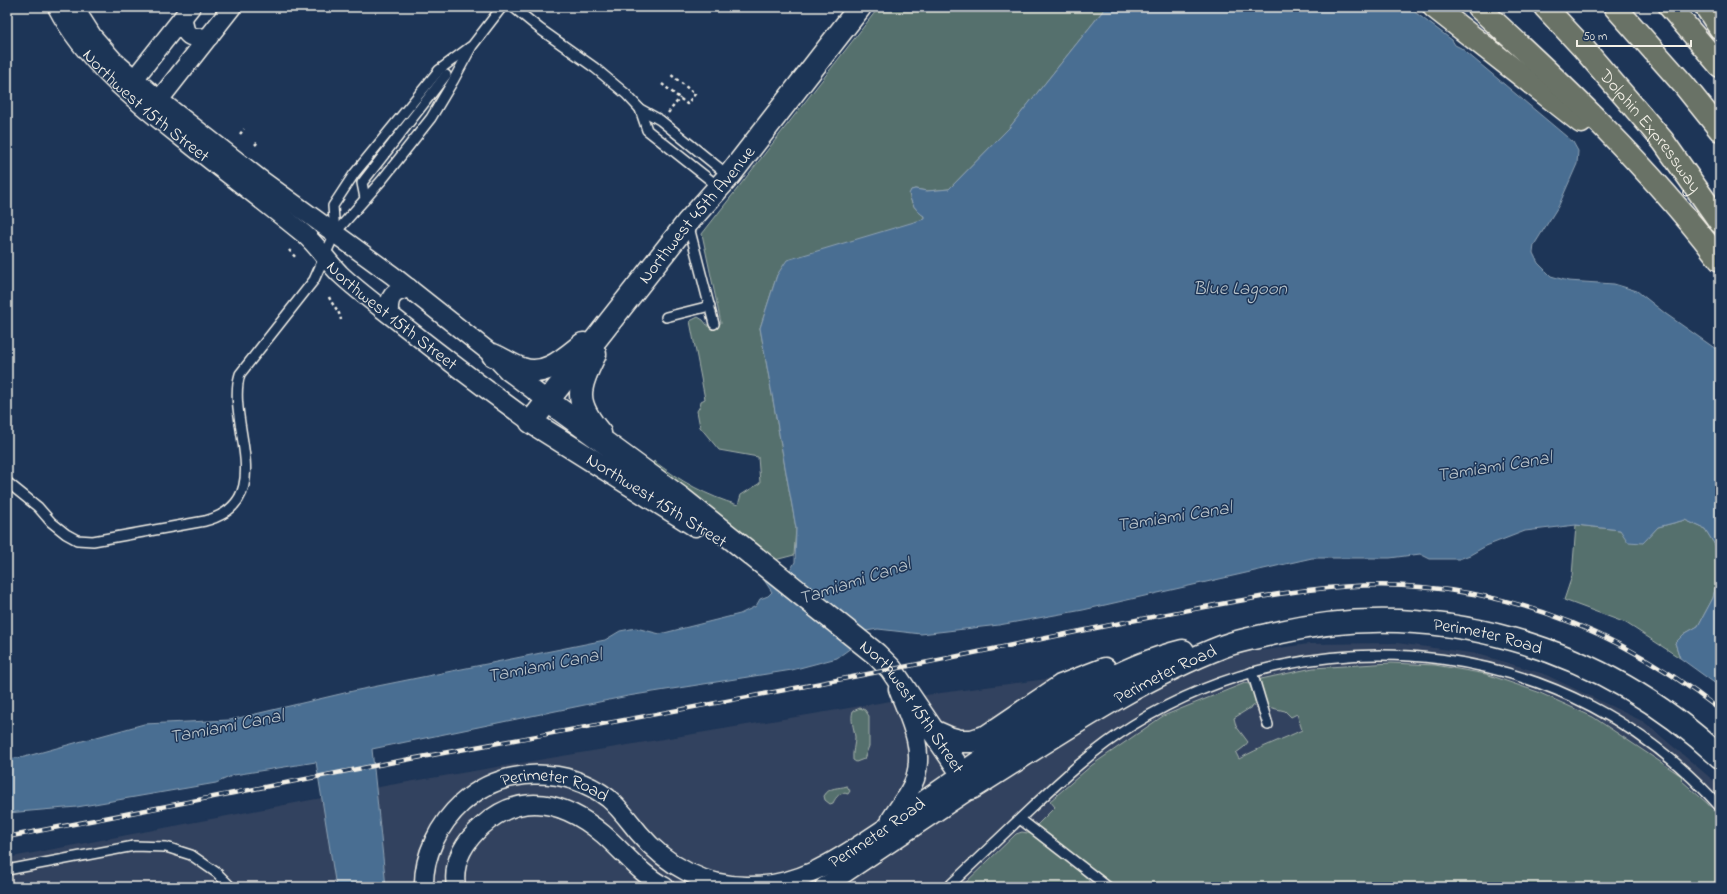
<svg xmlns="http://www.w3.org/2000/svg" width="1727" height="894" font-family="'Indie Flower',sans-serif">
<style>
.built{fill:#32425e}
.green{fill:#55706d;stroke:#a4b0aa}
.water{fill:#4a6e92;stroke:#8ea2b4}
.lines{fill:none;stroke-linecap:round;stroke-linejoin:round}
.lane-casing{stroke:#f4f1e8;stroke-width:12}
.street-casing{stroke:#f4f1e8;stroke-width:21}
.secondary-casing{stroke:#f4f1e8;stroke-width:25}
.highway-casing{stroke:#f4f1e8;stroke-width:25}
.path{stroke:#f4f1e8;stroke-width:2.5;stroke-dasharray:3 3;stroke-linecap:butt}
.lane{stroke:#1d3557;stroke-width:9}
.street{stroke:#1d3557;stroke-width:18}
.secondary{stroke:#1d3557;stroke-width:22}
.highway{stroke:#697266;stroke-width:22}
.rail-casing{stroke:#f4f1e8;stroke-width:4.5}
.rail{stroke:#1d3557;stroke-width:3;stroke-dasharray:9;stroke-linecap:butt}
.labels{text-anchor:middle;stroke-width:3;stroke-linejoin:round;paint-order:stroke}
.street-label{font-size:18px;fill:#f4f1e8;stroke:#1d3557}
.water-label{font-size:19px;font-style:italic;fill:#b8c3ca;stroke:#1d3557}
</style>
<rect width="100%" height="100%" fill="#1d3557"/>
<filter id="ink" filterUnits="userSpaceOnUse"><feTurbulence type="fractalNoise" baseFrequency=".025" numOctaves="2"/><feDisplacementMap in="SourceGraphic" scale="8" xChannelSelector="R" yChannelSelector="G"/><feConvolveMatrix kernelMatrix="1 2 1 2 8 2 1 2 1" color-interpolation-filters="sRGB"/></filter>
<g filter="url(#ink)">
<!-- built -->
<path class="built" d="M1397,643L1478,654L1544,674L1644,722L1720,786V887H7V858L390,785L926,695L1309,644Z"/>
<!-- green -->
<g class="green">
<path d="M879,7H1106L1009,128L949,189L927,191L915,189L911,190C907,200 916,211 924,216V219L777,275L760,328L796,528L794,555L775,560L652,465L654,461C680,481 707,496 738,505L741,495L760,483L758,457L719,450L700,427L697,411L700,406L701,401L705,399L690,321L698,317L703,320L707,325L721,323L702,234Z"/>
<path d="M1685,520L1705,529L1720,553V567L1713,598L1698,626L1684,634L1675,643L1680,658L1626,623L1564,600L1572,576L1576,525L1620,530L1643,543L1658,527Z"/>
<path d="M1391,663L1435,665L1486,674L1538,692L1593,717L1683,777L1681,780L1708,804L1720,819V884L1717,887H1114L1036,826L1055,807L1050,801L1092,765L1163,716L1245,683L1249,684L1258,703L1234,718L1236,726L1248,742L1244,747L1236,753L1239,759C1260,747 1281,740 1302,730L1297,714L1291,717L1285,711L1268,707L1264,701L1258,685L1261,679L1313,668Z"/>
<path d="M860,708L865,710L869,716V746L864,759L856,762L853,760C852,752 855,745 855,737C854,727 850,720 853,711Z"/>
<path d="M847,786L850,791L848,794C840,791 836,797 833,803L830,804L825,800L824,796C830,786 838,789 847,786Z"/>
<path d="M1022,832L1033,834L1082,873L1089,881V887L1084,884L1079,887H961L1016,834Z"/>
</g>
<!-- water -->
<g class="water">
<path d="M1106,7H1408L1452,40L1455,45L1461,48L1573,142L1578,151L1577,164L1559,205L1534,245L1533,253L1538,263L1551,276L1568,281L1614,284L1637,291L1666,314L1716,349H1720V553L1705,529L1685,520L1658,527L1643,543L1628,542L1620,530L1576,525L1525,531L1486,546L1470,555L1459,559H1430L1420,554L1390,558H1312L1083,610L999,625L921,634L878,629L866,631L855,645L837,658L792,670L628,696L372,749L386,887H336L316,762L234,775L216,783L77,807L7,813V759L24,757L144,724L230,720L353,691L605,640L620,631L636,628L660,634L740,614L756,606L760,599L768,596L772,592L762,577L789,572L795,562L796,528L760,328L777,275L787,260L924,219V216C916,211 911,203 909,194L911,190L915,189L927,191L949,189L1009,128Z"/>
<path d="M1720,567V687L1680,658L1675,643L1684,634L1698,626L1713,598Z"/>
</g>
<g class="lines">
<defs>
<g id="lane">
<path d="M513,7L540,29L595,68L626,94L640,109L660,120L729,176"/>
<path d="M640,109L647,130L719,187"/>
<path d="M365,198L362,183L446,75"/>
<path d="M688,223L714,324"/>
<path d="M335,233L333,206L354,174L439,70L470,47"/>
<path d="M666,317L710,306"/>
<path d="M7,482L38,507L51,522L66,534L77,540L93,541L205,521C280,501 225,422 240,374L314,280L335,233L382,180L431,118L453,81L472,46L502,7"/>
<path d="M1252,672L1268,725"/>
<path d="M1020,819L1108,887"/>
<path d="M7,870L134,846L166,847L191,855L217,873L231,887"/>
<path d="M948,887C975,861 1002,836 1029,810C1062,779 1094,749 1133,725C1321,608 1572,639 1720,807"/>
</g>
<g id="street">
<path id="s1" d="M57,7C86,63 138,103 186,141C225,172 265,202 304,234C317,245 327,261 340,274C360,293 383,309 404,326C446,359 488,391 531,422"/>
<path d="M74,7L93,37L114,61L159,100L260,179L392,275L493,355L508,371L548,401"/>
<path d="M183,17C184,37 190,39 209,37"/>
<path d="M127,88L191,7"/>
<path d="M152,109L232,7"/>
<path d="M389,314C388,296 393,292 409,288"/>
<path d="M891,819C899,806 910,793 915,779C925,747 909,718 898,689"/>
<path id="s2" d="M424,887C423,856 439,824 462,803C502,767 564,765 608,798C620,808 629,821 639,833C667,866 704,886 747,886C800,887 840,858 882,830C909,811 935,792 962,774"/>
<path d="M456,887C452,862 464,842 482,826C522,790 565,802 603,834C624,852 640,874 665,887"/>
<path d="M824,887L972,788"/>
</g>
<g id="secondary">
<path d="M595,354C578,389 573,401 600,433"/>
<path d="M493,355C503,359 512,366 522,369C545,378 566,357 583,344"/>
<path id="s3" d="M548,401L682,499L876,654L891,669L972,788C1054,737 1133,681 1224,646C1240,640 1259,637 1276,633C1435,596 1602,646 1720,757"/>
<path id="s4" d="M695,525L531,422L688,222L729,176L860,7"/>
<path d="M933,731L949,738L960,741H972L987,736L1061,686L1105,669"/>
<path d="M962,774C1031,728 1101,671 1183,651"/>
</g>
<g id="highway">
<path d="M1434,7L1581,122"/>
<path d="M1478,7C1564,85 1649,167 1720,260"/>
<path id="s5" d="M1545,7L1584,49L1663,141L1720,222"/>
<path d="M1615,7L1684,85L1720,130"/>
<path d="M1670,7L1720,66"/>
<path d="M1706,7L1720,28"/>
</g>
</defs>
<!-- lane casing -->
<use href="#lane" class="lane-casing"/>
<!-- street casing -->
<use href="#street" class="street-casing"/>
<!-- secondary casing -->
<use href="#secondary" class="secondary-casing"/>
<!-- highway casing -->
<use href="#highway" class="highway-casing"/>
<!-- path -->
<g class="path">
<path d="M662,84L687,104L695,94L670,74"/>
<path d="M668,113L680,98"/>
<path d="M240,134L244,129"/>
<path d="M255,145L259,141"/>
<path d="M289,250L297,259"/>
<path d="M329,297C333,307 339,309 341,320"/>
</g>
<!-- lane -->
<use href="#lane" class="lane"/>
<!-- street -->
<use href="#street" class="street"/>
<!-- secondary -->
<use href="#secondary" class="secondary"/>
<!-- highway -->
<use href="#highway" class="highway"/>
<defs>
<path id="rail" d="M7,837C129,814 251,789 373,766C545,734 717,704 888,670C987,651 1085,629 1184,611C1263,596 1341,580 1421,587C1533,596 1633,641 1720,710"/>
</defs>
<!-- rail casing -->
<use href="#rail" class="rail-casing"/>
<!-- rail -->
<use href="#rail" class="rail"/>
</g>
</g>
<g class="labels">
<!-- street labels -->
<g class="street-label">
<text dy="6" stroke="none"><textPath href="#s1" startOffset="134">Northwest 15th Street</textPath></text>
<text dy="6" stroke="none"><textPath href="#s5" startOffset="163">Dolphin Expressway</textPath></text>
<text dy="6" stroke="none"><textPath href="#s4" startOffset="459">Northwest 45th Avenue</textPath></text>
<text dy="6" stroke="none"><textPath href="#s1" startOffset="458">Northwest 15th Street</textPath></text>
<text transform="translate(657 500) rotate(32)" y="6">Northwest 15th Street</text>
<text dy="6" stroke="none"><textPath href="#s3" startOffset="1137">Perimeter Road</textPath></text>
<text dy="6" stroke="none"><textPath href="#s3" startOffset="804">Perimeter Road</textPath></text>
<text dy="6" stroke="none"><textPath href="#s3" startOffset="478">Northwest 15th Street</textPath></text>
<text dy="6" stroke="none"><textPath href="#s2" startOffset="196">Perimeter Road</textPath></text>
<text dy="6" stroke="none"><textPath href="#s2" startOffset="567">Perimeter Road</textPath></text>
</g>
<!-- water labels -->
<g class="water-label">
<text x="1240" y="294">Blue Lagoon</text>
<text transform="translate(1494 465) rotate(-9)" y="7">Tamiami Canal</text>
<text transform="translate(1174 515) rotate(-9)" y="7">Tamiami Canal</text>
<text transform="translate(854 580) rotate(-18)" y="7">Tamiami Canal</text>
<text transform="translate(544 664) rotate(-11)" y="7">Tamiami Canal</text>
<text transform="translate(226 725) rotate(-11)" y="7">Tamiami Canal</text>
</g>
</g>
<!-- margin -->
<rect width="1727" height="894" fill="none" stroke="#1d3557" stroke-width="24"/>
<rect x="12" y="12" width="1703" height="870" fill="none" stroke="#f4f1e8" stroke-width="1.5" filter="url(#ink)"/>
<!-- scale -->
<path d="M1577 40v6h114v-6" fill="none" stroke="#f4f1e8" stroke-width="2"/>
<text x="1583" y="40" font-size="12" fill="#f4f1e8" stroke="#1d3557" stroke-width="3" paint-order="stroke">50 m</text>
</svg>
